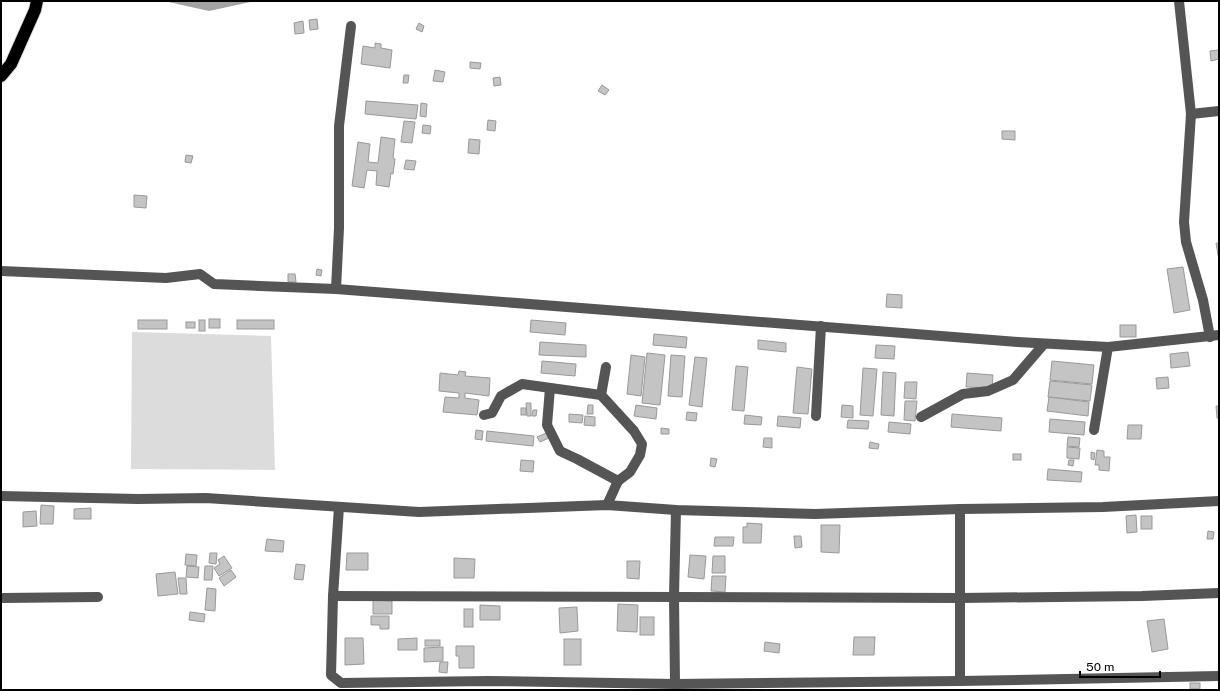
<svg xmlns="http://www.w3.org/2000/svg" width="1220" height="691" font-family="'Public Sans',sans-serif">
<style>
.green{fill:#dcdcdc}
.water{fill:#a3a3a3}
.building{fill:#c4c4c4;stroke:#999}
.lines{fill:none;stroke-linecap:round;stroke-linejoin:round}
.highway-casing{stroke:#dbdbdb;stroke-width:14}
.minor{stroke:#555;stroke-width:10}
.highway{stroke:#000;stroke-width:12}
</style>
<rect width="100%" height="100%" fill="#fff"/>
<!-- green -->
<path class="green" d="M132,332L271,336L275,470L131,469Z"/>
<!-- water -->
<path class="water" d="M164,1H255L209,11Z"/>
<!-- building -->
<g class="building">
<path d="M317,19L318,29L310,30L309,20Z"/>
<path d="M303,21L304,33L295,34L294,23Z"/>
<path d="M419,23L424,26L422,32L416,29Z"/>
<path d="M375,43L381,44V48L392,50L390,68L361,64L363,46L375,48Z"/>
<path d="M1219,50V59L1211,61L1210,51Z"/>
<path d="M470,62L481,63L480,69L470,68Z"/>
<path d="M435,70L445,72L443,82L433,81Z"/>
<path d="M404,75H409L408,83H403Z"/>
<path d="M500,77L501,85L494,86L493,78Z"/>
<path d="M602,85L609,90L605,95L598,91Z"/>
<path d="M366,101L418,105L416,119L365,114Z"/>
<path d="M421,103L427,104L426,117L420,116Z"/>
<path d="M488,120L496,121L495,131L487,130Z"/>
<path d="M404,121L415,122L412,143L401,142Z"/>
<path d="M423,125L431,126L430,134L422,133Z"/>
<path d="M1002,131H1015V140L1002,139Z"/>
<path d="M381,137L395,139L393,158L395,159L393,174L391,173L389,187L376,185L377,171L367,170L364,188L352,186L358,142L370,144L368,162L378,163Z"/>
<path d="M469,139L480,140L479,154L468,153Z"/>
<path d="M186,155L193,156L191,163L185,162Z"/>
<path d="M406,160L416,161L414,170L404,169Z"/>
<path d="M134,195L147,196L146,208L134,207Z"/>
<path d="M1216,243H1219V260Z"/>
<path d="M1183,267L1190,310L1174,313L1167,269Z"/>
<path d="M317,269L322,270L321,276L316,275Z"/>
<path d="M288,274H295L296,282H288Z"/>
<path d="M887,294L902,295V308L886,307Z"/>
<rect x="209" y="319" width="11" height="9"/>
<rect x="138" y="320" width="29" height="9"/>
<rect x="199" y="320" width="6" height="11"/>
<rect x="237" y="320" width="37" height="9"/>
<path d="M531,320L566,323L565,335L530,332Z"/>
<rect x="186" y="322" width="9" height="6"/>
<rect x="1120" y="325" width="16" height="12"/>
<path d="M654,334L687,337L686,348L653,345Z"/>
<path d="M758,340L786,343V352L758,349Z"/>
<path d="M540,342L586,345V357L539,355Z"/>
<path d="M876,345L895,346L894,359L875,358Z"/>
<path d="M1188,352L1190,366L1171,368L1170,354Z"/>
<path d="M647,353L665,355L660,405L642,403Z"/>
<path d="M631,355L645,357L641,396L627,394Z"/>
<path d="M671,355L685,356L682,397L668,396Z"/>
<path d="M695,357L707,358L702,407L689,405Z"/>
<path d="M542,361L576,364L575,376L541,373Z"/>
<path d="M1052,361L1094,365L1092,384L1050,380Z"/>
<path d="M736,366L748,367L744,411L732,410Z"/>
<path d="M797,367L812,369L808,414L793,413Z"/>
<path d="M863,368L877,369L873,416L860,415Z"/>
<path d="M459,371L466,372L465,376L490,378L489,396L465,393V398L479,400L477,415L443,412L445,397L459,398V393L439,391L440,373L458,375Z"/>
<path d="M883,372L896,373L894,416L881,415Z"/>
<path d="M967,373L993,375L992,388L966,387Z"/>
<path d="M1168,377L1169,388L1157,389L1156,378Z"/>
<path d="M1050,381L1092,385L1090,401L1048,397Z"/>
<path d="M905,382H917L916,399L904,398Z"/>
<path d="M1049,397L1089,402L1088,416L1047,411Z"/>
<path d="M905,401H917L915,421L904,420Z"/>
<path d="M526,403H531V416H527Z"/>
<path d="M588,405H593V414H587Z"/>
<path d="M636,405L657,408L656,419L634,416Z"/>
<path d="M842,405L853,406V418L841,417Z"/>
<path d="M1216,406H1219V418H1217Z"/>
<rect x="521" y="408" width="5" height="7"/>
<path d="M533,410H537L536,416H532Z"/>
<path d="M687,412L697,413L696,421L686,420Z"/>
<path d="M569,414L583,415L582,423L569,422Z"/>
<path d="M952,414L1002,418L1001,431L951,427Z"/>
<path d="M745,415L762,417L761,425L744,424Z"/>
<path d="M585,416L595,417V426L584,425Z"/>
<path d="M778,416L801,418L800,428L777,426Z"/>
<path d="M1050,419L1085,422L1084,435L1049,432Z"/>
<path d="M848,420L869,421L868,429L847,428Z"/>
<path d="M889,422L911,424L910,434L888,432Z"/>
<path d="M1128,425H1142L1141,439H1127Z"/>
<path d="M661,428L669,429V434H661Z"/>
<path d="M476,430L483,431L482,440L475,439Z"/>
<path d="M487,431L534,436L533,446L486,441Z"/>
<path d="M546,433L549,438L540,442L537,437Z"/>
<path d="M1068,437L1080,438L1079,447L1067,446Z"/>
<path d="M764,438H772V448L763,447Z"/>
<path d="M870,442L879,444L878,449L869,448Z"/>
<path d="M1067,447L1080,448L1079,459L1067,458Z"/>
<path d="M1097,450L1104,451V457H1110L1109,471L1099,470V465H1095Z"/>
<path d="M1091,452L1095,453L1094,460L1091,459Z"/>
<rect x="1013" y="454" width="8" height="6"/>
<path d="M711,458L717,459L715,467L710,466Z"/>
<path d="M521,460L534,461L533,472L520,471Z"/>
<path d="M1069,460H1074L1073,466L1068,465Z"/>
<path d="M1048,469L1082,472L1081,482L1047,480Z"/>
<path d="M41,505L54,506L53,524H40Z"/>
<path d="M91,508V519H74V509Z"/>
<path d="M36,511L37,526L23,527V512Z"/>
<path d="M1136,515L1137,532L1127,533L1126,516Z"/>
<rect x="1141" y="516" width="11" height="13"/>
<path d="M747,523L762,524L761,543H743V527H747Z"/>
<path d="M821,525H840L839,553L821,552Z"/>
<path d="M1208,531L1214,532L1213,539H1207Z"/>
<path d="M794,536H801L802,547L795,548Z"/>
<path d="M715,537H734L733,546H714Z"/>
<path d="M267,539L284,541L283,552L265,551Z"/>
<path d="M210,553H217L216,564L209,563Z"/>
<path d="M347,553H368V570H346Z"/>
<path d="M186,554L197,555L196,566L185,565Z"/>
<path d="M690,555L706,556L704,579L688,577Z"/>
<path d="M224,556L232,568L219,576L214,568L220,564L218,560Z"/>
<path d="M713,556H725V573H712Z"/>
<path d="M454,558L475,559L474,578H454Z"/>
<path d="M627,561H640L639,579L627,578Z"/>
<path d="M296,564L305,565L303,580L294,579Z"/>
<path d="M187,566L199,567L198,578L186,577Z"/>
<path d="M205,566H213L212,580H204Z"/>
<path d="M231,570L236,577L224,586L219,578Z"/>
<path d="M175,572L178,594L158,596L156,574Z"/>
<path d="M712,576H726L725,592L711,591Z"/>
<path d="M178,578H186L187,594H180Z"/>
<path d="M207,588L216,589L215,611L205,610Z"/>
<path d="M373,600L392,601V614H373Z"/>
<path d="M618,604L638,605L637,632L617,631Z"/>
<path d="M480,605L500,606V620H480Z"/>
<path d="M577,607L578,631L560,633L559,608Z"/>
<rect x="464" y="609" width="9" height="18"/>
<path d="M190,612L205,614L204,622L189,620Z"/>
<path d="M371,616H389V629H380V625H371Z"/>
<rect x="640" y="617" width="14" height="18"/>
<path d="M1164,619L1168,649L1152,652L1147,621Z"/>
<path d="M854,637H875L874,655H853Z"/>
<path d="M345,638H363L364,664L345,665Z"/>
<path d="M417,638V650H398V639Z"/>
<rect x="564" y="639" width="17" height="26"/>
<rect x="425" y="640" width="15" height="6"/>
<path d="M765,642L780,644L779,653L764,651Z"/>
<path d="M456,646H474V668H459V656H456Z"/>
<path d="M443,647V661L424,662V648Z"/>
<path d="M440,662H448L447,673L439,672Z"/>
<rect x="1190" y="683" width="10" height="6"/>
</g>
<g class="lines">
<defs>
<path id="highway" d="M1,76L11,64L35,10L37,1"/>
</defs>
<!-- highway casing -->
<use href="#highway" class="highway-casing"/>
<!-- minor -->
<g class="minor">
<path d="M1179,1L1191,114L1184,222L1186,242L1203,300L1210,337"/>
<path d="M1191,114L1219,111"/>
<path d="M1,271L166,278L200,274L214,284L336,289L1018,342L1108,347L1219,335"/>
<path d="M336,289L339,228V126L351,26"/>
<path d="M606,367L601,395L634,431L642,444L640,455L630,472L618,481L607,505"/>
<path d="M550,388L547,425L560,451L577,459L618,481"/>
<path d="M484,415L492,413L501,396L522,384L601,395"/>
<path d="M816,416L821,326"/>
<path d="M921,417L963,394L988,391L1013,380L1044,344"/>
<path d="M1094,430L1108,347"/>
<path d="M1,496L138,499L206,498L419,512L607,505L676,510L815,514L960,509L1103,507L1219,501"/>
<path d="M339,507L333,596L331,675L341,683L488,681L675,684L960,681L1219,676"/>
<path d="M333,596L960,598L1142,596L1219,593"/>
<path d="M1,598L98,597"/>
<path d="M960,681V509"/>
<path d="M675,684L674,596L676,510"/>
</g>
<!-- highway -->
<use href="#highway" class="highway"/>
</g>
<!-- border -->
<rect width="1220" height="691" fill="none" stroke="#000000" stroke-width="4"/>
<!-- scale -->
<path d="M1080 671v6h80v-6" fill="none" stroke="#000000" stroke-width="2"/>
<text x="1086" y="671" font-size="12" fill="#000000" stroke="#ffffff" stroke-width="3" paint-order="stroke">50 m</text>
</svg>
